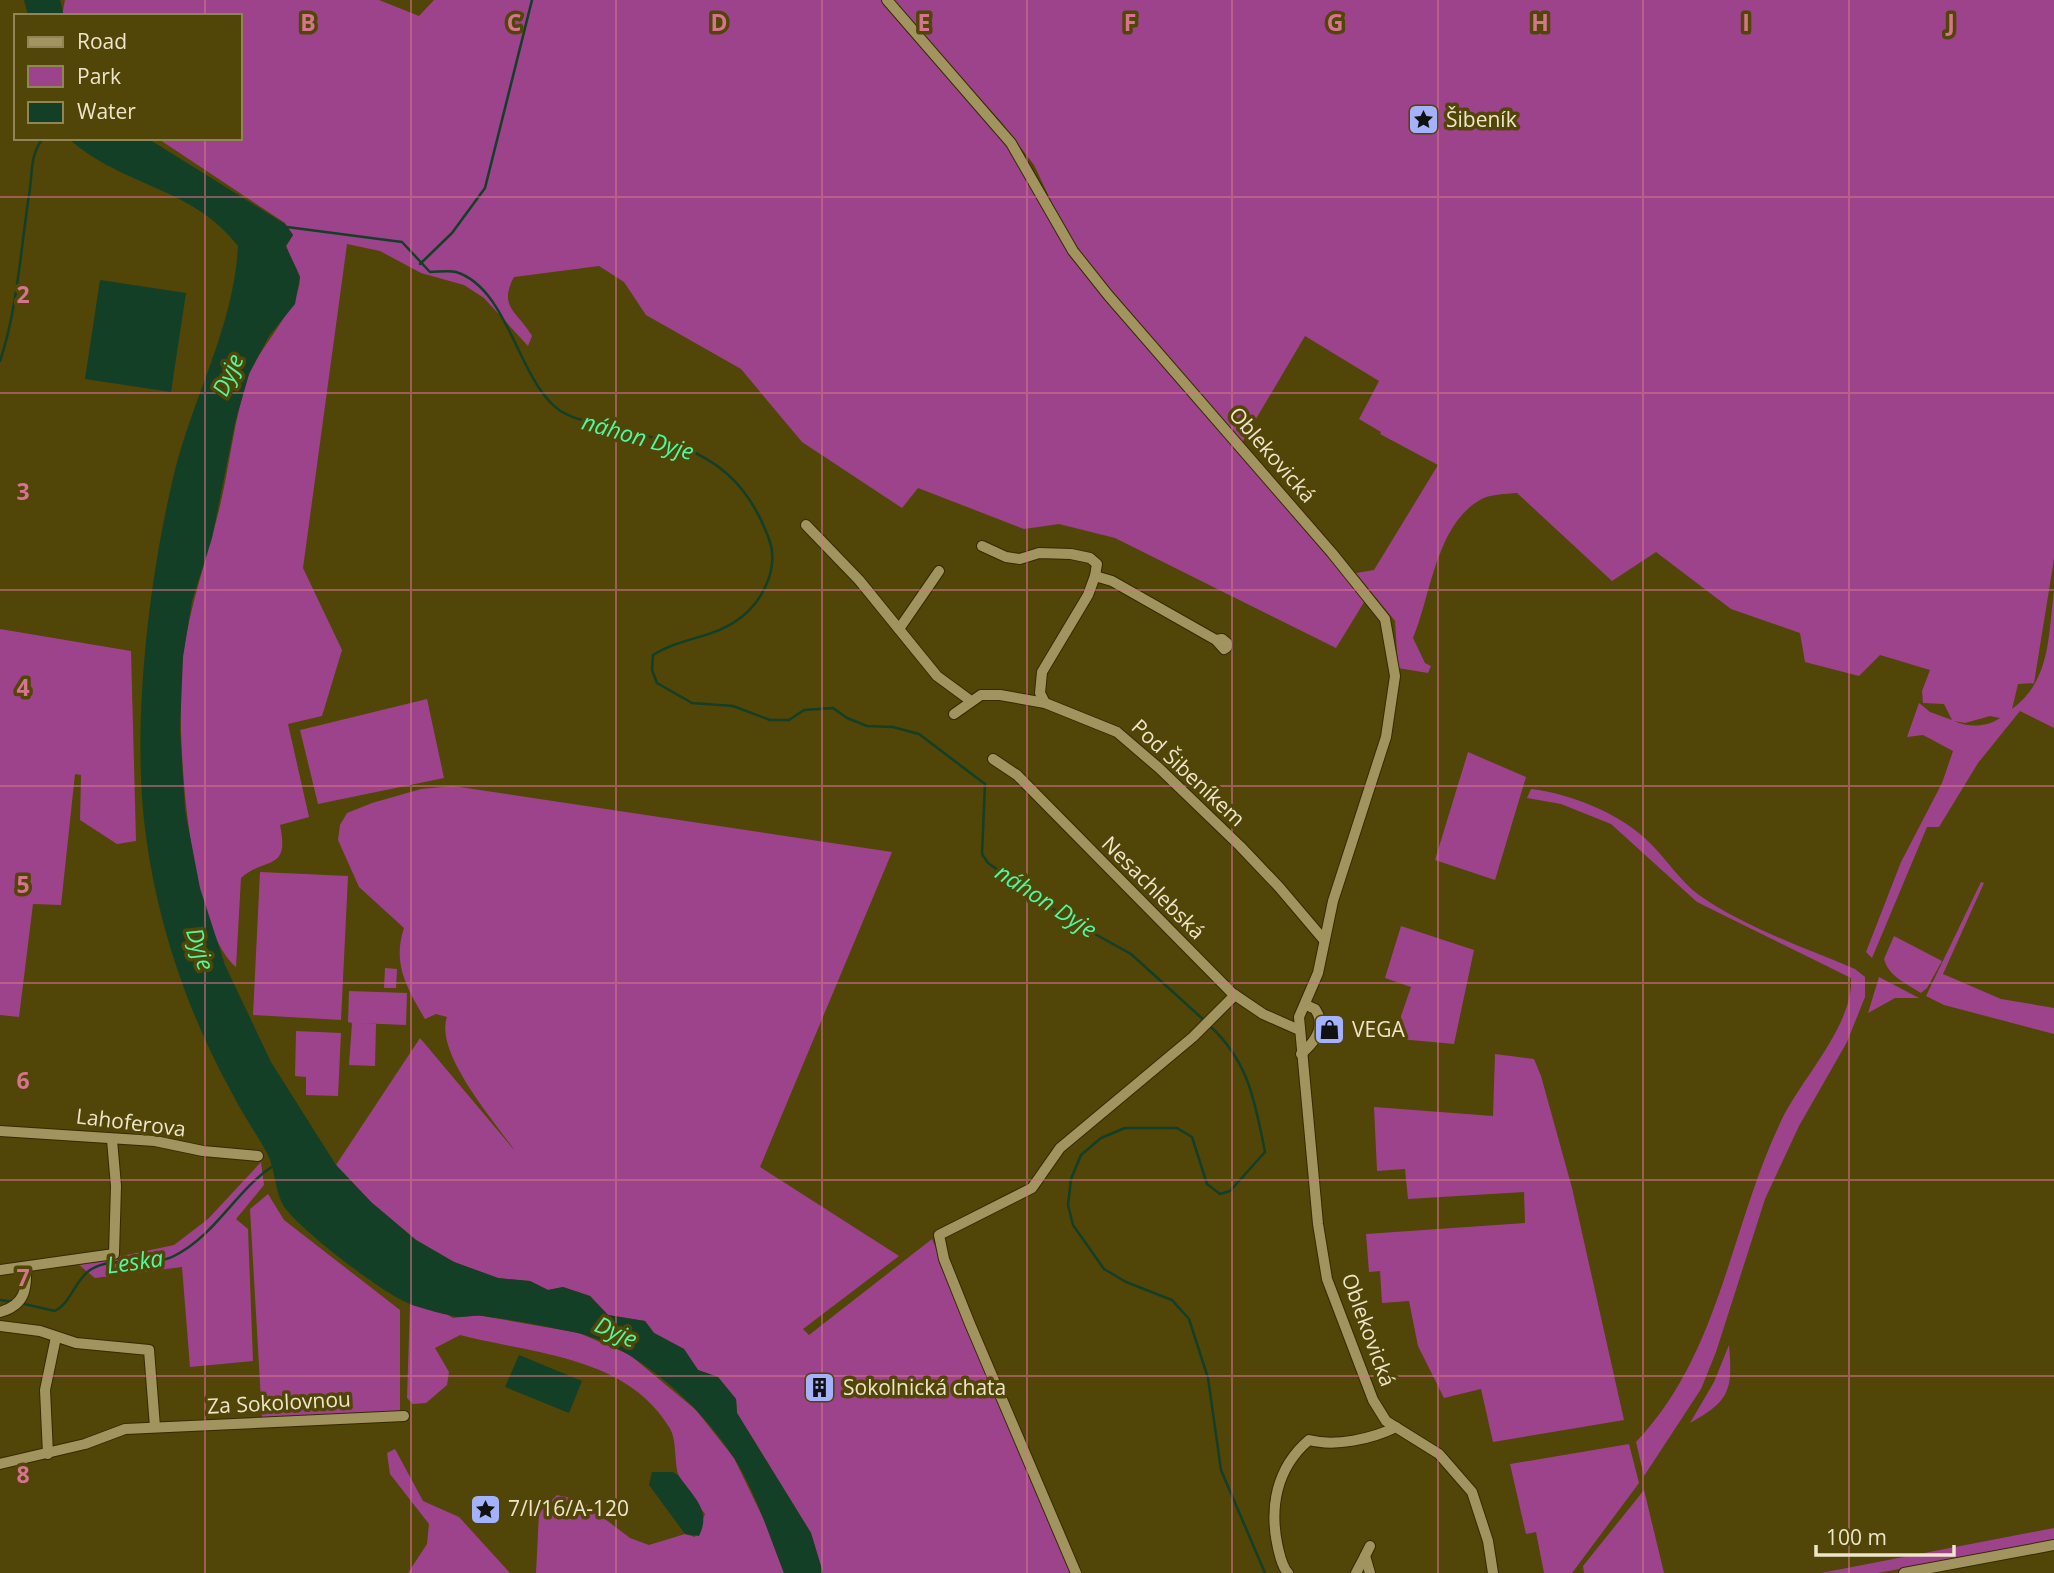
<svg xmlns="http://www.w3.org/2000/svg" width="2054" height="1573" font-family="'Open Sans',sans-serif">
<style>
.green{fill:#9d438c;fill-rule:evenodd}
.water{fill:#133f27}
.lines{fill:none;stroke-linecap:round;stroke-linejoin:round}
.stream{stroke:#133f27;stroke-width:2.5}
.minor-casing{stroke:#352b00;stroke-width:12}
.minor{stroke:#a2945e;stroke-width:10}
.grid{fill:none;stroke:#d5758d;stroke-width:2;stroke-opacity:0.55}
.labels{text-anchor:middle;stroke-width:7;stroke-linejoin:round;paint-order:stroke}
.poi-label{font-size:21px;fill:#ede6ca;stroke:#524508;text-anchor:start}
.street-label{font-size:21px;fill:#ede6ca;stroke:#524508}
.water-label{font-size:23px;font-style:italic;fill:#4bfb9f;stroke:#524508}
.grid-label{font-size:23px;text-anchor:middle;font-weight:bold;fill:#d5758d;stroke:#524508;stroke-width:7;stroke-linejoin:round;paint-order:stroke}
</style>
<rect width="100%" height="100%" fill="#524508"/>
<!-- green -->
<g class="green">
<path d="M65,0H379L419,16L434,0H882L996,131L1026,171L1073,260L1173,376L1077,248L1060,220L1034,165L1002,123L893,0H2054V559L2034,683L2018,684L2012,709C2051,680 2048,636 2054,591V728L2020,711L1978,763L1939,827H1927L1872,958L1866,952L1901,862L1942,783L1953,751L1923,735L1907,737L1919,703L1930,712L1952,720L1944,704L1923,703L1922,691L1930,670L1880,655L1859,676L1805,662L1800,633L1731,609L1656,552L1612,581L1517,493C1506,494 1489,494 1480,500C1436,525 1431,595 1413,638L1425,663L1431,666L1428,673L1398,668L1395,621L1356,573L1374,570L1438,465L1380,434L1381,432L1359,419L1379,381L1305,336L1237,451L1366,599L1336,648L1115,538L1059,524L1024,529L918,488L902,508L802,442L741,369L646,315L624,282L599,266L514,277C498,307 517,311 532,336L528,346L484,298L464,285L421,273L380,251L347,244L303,568L342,650L322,716L288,724L309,817L280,825C290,873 265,856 241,878L236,967C186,924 175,720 183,655C190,604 208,556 220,506C230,463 234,419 248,377C257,350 306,299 299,275C296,265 289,257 286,246L293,235L285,223L157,138H240V16H62ZM1990,716L2000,718C1987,727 1969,728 1954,721L1965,723Z"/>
<path d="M0,629L131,651L136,841L117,844L80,820L81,775L75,774L61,905L33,904L19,1017L0,1015Z"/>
<path d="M427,699L444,778L318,804L300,730Z"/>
<path d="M1468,752L1526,777L1495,880L1435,860Z"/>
<path d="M453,786L892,852L760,1167L899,1256L803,1329L809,1335L932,1239L1074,1573H823L811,1533L737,1413L736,1399L718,1377L698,1370L684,1349L654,1333L645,1321L608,1315L590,1296L563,1287L548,1290L530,1281L498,1278L454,1262L416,1240L371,1202L336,1165L420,1038L515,1151C495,1122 434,1053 447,1017L436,1014L425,1019C407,988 392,964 404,928L359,887L338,840L340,825L347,813L372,803L421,789Z"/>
<path d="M1531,789C1572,794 1622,814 1651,844C1667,860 1681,882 1699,895C1746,928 1803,947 1855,969L1865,977V997L1847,1042L1799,1126L1765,1199L1716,1352L1701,1389L1644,1476L1636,1442C1721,1353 1730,1226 1782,1119C1802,1078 1854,1024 1851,978L1697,902L1611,824L1561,804L1527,798Z"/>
<path d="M260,872L348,876L341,1020L253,1015Z"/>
<path d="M1981,882L1984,883L1943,974L2001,999L2054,1008V1034L1944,1005L1926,996Z"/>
<path d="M1401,926L1474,950L1454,1044L1400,1039L1401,1016L1411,987L1385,978Z"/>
<path d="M1894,936L1942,961L1927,988L1921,993C1906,983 1889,977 1884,959Z"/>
<path d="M385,968L397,969L396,988H384Z"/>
<path d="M1879,977L1919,998H1895L1868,1013Z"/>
<path d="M349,991L407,993L406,1025L358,1023L376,1024L375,1066L349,1065L352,1023L348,1022Z"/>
<path d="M296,1031L341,1033L338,1096L306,1095V1077L295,1076Z"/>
<path d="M1495,1054L1534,1059L1541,1076L1572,1188L1624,1420L1493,1442L1481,1389L1444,1398L1418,1346L1409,1301L1382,1303L1380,1271L1369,1272L1366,1234L1525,1223L1524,1192L1408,1199L1405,1169L1377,1171L1374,1107L1493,1116Z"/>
<path d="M261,1162L264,1185L236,1219L248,1229L253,1361L190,1367L182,1267L95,1278L79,1265L174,1245L208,1219Z"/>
<path d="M268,1194L284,1220L400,1310V1412L262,1418L250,1209Z"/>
<path d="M410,1304L442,1311L453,1318L477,1315L579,1333L630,1355L696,1410L734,1458L765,1522L784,1573H536L539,1513L557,1495L580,1500L630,1538L649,1545L685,1534L695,1537L705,1514C696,1502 683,1487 678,1474C674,1459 677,1439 669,1427C626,1356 533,1354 460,1335L435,1348L449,1372L447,1385L426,1403L413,1404L407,1398Z"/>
<path d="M1729,1345C1733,1390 1730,1401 1690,1423L1714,1382Z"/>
<path d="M1629,1444L1639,1483L1572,1573H1544L1536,1532L1526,1534L1510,1464Z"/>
<path d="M395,1449L423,1501L459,1517L510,1573H408L427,1544L429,1524L390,1474L387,1453Z"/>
<path d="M1644,1490L1664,1573H1584L1583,1566Z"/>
<path d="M2054,1528V1540L1878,1573H1821Z"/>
</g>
<!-- water -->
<g class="water">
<path d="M24,0H60L64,16H28Z"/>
<path d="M68,138H147L285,224L293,235L286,246L300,277L295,304L269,336L249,374L235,423L212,538L192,601L183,657L180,730L185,810L200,888L225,965L271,1062L336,1165L371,1202L416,1240L454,1262L498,1278L530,1281L548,1290L563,1287L590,1296L608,1315L645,1321L654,1333L684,1349L698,1370L718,1377L736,1399L737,1413L811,1533L823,1573H784C769,1535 756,1493 734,1458C702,1407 634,1344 573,1332C543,1326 513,1320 483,1316C474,1315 466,1317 458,1317C454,1317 416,1307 410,1304C382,1293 303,1232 285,1208C274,1191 276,1170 267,1153C256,1133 243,1115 233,1095C185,1009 152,908 143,810C134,706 150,572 175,470C194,395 234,325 238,246C192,186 122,187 68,138Z"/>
<path d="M100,280L186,293L171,392L85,379Z"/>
<path d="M519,1355L582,1381L569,1413L505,1387Z"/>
<path d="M652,1472H673L679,1476C693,1497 712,1510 699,1536L685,1534L649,1485Z"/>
</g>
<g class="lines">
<!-- stream -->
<g class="stream">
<path d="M287,227L402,242L430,272C438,272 449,270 456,272C505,287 517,369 551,403C565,418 585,421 604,425C682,444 738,455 769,539C779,565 765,597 744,615C716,639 683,636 653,655L652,670L657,683L692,703L733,706L770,720H789L804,710L833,708L847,718L867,726L893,727L919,734L985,784L982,854L988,863L1066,918L1131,954L1205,1021"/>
<path d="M420,264L452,233L485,188L532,0"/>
<path d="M0,361C17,312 21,247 29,195C33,173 29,157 43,138"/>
<path d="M1210,1026C1249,1062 1255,1102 1265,1152L1230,1191L1220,1194L1207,1184L1192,1137L1177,1128H1125L1101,1138L1081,1155L1071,1179L1068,1205L1073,1225L1104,1269L1126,1282L1172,1300L1189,1319L1208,1378L1221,1470L1265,1573"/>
<path d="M0,1300L14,1302"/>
<path d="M20,1303L55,1311C71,1303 75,1280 90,1270C115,1254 148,1269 174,1256C215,1236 236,1190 273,1166"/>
</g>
<defs>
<g id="minor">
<path d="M887,0L1011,143L1073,251L1108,295L1332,553L1385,619L1395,676L1386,737L1333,901L1318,973L1299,1017L1318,1224L1327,1279L1373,1400L1386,1421L1439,1454L1472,1492L1488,1541L1493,1573"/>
<path d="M806,525L859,580L937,676L971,701"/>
<path d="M982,546L1006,557L1020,559L1039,553L1071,554L1090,558L1097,564L1095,576"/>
<path d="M899,629L939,571"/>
<path d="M1045,703L1040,693L1042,672L1088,595L1095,576L1112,581L1216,640L1224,649L1227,647V643L1222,639L1216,640"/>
<path d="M954,714L981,695H1000L1045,703L1117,732L1159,768L1240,846L1279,887L1324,940"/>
<path d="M993,759L1017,775L1232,993L1263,1014L1297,1029"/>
<path d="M1301,1054C1315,1042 1327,1026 1315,1009L1306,1005"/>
<path d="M0,1131L155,1141L203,1151L258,1156"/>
<path d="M0,1270L114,1254L116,1186L112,1140"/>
<path d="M0,1312C25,1305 27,1289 26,1267"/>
<path d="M0,1326L40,1331L76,1343L149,1350L155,1427"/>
<path d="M48,1454L45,1390L56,1337"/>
<path d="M0,1464L85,1444L125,1429L404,1416"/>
<path d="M1076,1573L970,1324L944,1259L939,1235L1032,1188L1060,1148L1193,1037L1235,995"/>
<path d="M1288,1573C1282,1567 1280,1556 1278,1548C1269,1508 1276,1468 1309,1440C1335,1447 1372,1439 1396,1427"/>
<path d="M1356,1573L1365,1556"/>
<path d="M1370,1573L1365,1556L1370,1546"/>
<path d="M1904,1573L2054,1545"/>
</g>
</defs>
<!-- minor casing -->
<use href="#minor" class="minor-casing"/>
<!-- minor -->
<use href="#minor" class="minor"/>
</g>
<!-- grid -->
<path class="grid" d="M205,0V16M411,0V1573M616,0V1573M822,0V1573M1027,0V1573M1232,0V1573M1438,0V1573M1643,0V1573M1849,0V1573M205,138V1573M0,197H2054M0,393H2054M0,590H2054M0,786H2054M0,983H2054M0,1180H2054M0,1376H2054"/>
<!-- icons -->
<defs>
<symbol id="sight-square" viewBox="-11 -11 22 22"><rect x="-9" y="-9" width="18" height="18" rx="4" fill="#a4b2fc" stroke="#524508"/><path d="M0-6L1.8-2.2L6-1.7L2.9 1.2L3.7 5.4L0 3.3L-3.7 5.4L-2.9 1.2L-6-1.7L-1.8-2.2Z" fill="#111"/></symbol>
<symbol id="shop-square" viewBox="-11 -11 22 22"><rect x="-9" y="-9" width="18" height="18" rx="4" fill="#a4b2fc" stroke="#524508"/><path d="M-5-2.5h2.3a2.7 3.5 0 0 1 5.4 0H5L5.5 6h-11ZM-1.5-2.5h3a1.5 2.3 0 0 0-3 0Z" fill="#111"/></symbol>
<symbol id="building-square" viewBox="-11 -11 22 22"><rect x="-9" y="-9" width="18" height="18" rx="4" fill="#a4b2fc" stroke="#524508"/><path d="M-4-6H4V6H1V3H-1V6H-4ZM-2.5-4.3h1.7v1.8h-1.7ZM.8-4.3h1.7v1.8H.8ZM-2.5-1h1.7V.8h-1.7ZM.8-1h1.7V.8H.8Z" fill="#111"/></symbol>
</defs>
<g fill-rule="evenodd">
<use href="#sight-square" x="1406" y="102" width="35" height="35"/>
<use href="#shop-square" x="1312" y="1012" width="35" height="35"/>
<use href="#building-square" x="802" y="1370" width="35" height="35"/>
<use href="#sight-square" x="468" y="1492" width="35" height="35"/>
</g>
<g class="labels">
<!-- poi labels -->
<g class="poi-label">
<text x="1446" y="127">Šibeník</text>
<text x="1352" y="1037">VEGA</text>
<text x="843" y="1395">Sokolnická chata</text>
<text x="508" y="1516">7/I/16/A-120</text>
</g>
<!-- street labels -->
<g class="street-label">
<text transform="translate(1272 455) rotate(49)" y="7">Oblekovická</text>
<text transform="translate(1188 773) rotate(43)" y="7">Pod Šibeníkem</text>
<text transform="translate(1153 888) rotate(45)" y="7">Nesachlebská</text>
<text transform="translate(131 1123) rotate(7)" y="7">Lahoferova</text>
<text transform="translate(1368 1330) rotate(70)" y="7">Oblekovická</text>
<text transform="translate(279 1403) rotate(-3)" y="7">Za Sokolovnou</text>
</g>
<!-- water labels -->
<g class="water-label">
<text transform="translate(228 375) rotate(-66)" y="8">Dyje</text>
<text transform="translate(638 437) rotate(16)" y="8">náhon Dyje</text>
<text transform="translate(1046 901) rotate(33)" y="8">náhon Dyje</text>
<text transform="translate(200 949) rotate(72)" y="8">Dyje</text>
<text transform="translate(135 1262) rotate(-8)" y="8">Leska</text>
<text transform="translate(616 1332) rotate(24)" y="8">Dyje</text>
</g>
</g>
<g class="grid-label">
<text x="308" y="31">B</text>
<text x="514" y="31">C</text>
<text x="719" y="31">D</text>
<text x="924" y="31">E</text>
<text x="1130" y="31">F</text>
<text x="1335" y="31">G</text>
<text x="1540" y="31">H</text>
<text x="1746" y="31">I</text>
<text x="1951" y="31">J</text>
<text x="23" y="303">2</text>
<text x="23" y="500">3</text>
<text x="23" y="696">4</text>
<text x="23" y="893">5</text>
<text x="23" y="1089">6</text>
<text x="23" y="1286">7</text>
<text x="23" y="1483">8</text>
</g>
<!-- legend -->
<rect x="14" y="14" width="228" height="126" fill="#524508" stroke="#908556" stroke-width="2"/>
<rect x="28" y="37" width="35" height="10" fill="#a2945e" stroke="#908556" stroke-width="2"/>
<text x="77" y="49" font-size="21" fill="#ede6ca">Road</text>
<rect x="28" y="66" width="35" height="21" fill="#9d438c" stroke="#908556" stroke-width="2"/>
<text x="77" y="84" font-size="21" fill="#ede6ca">Park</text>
<rect x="28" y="102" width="35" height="21" fill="#133f27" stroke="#908556" stroke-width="2"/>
<text x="77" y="119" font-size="21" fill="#ede6ca">Water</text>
<!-- scale -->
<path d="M1816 1545v10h138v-10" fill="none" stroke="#ede6ca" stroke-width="3.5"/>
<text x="1826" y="1545" font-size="21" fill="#ede6ca" stroke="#524508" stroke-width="5" paint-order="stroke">100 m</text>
</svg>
